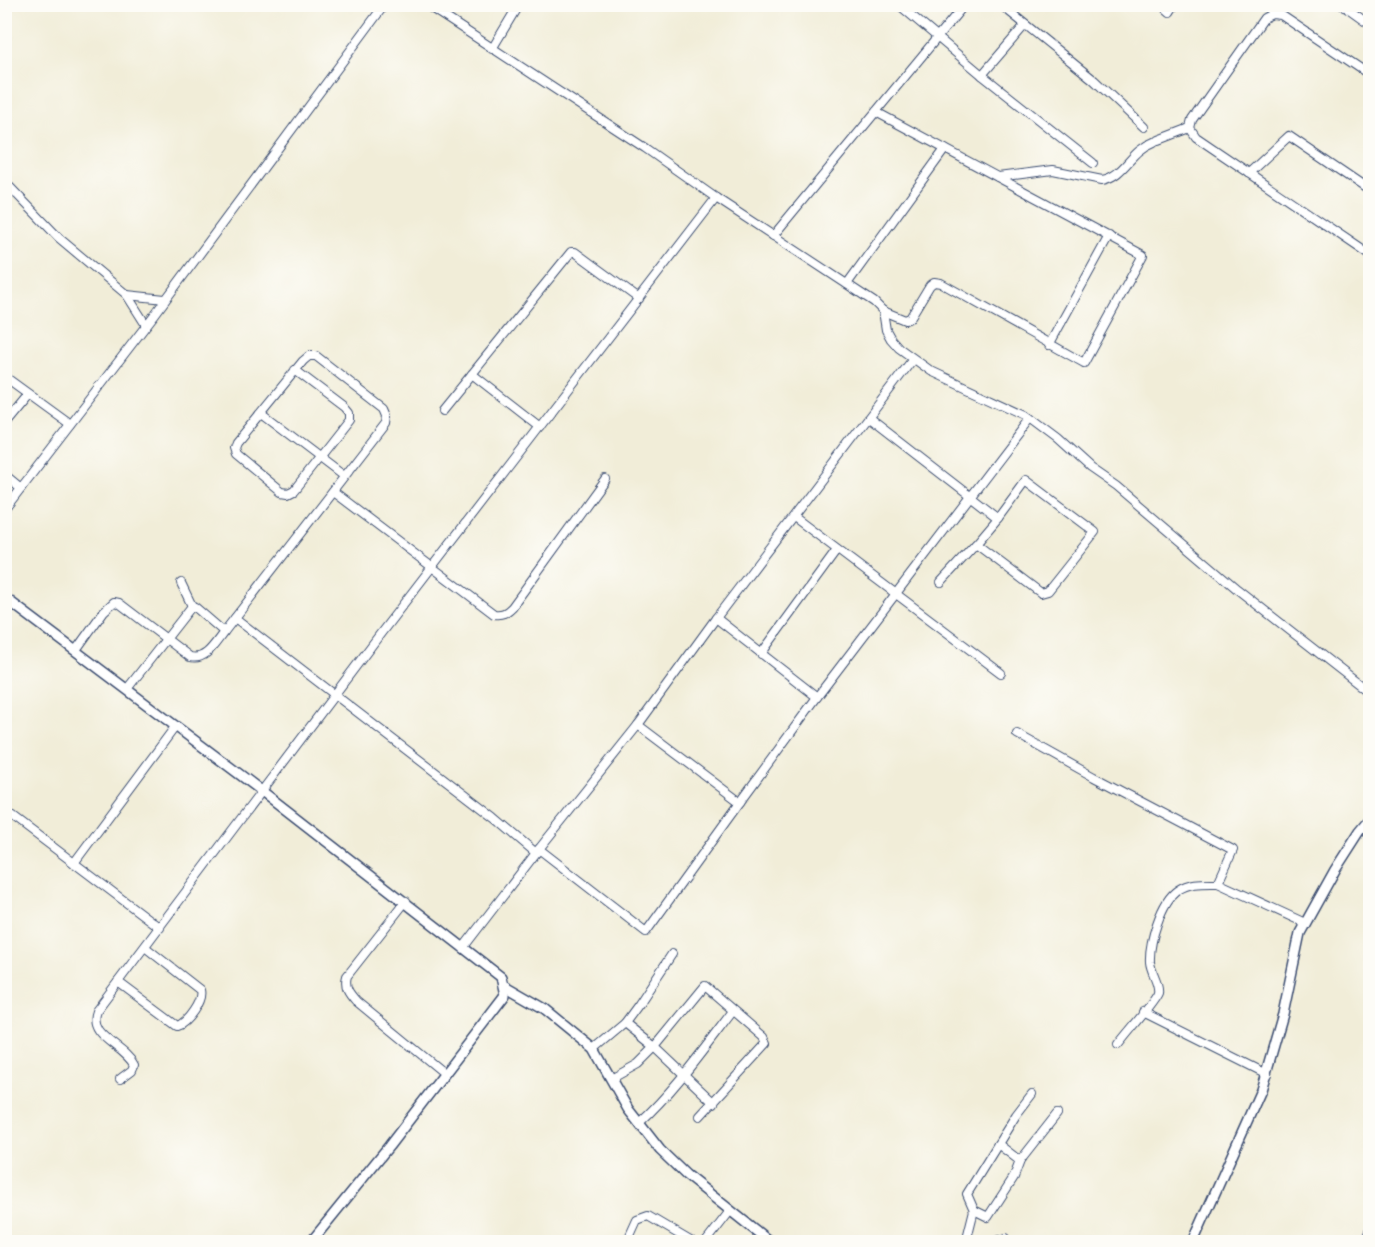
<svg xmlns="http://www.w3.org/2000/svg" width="1375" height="1247" font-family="'Gochi Hand',sans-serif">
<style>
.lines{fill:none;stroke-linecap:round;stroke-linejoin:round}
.minor-casing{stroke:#3b4c70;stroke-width:10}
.tertiary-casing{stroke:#3b4c70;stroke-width:12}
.minor{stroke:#fff;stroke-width:8}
.tertiary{stroke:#fff;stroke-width:9}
</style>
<rect width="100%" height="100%" fill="#fdfcf7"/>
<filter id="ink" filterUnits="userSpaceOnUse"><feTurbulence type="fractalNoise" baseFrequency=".0167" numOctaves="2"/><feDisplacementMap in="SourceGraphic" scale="12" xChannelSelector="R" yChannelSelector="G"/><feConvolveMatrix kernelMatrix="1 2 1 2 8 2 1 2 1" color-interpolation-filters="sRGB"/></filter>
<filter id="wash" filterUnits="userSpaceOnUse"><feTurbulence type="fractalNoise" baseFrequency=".008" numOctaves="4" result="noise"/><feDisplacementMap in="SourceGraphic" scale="24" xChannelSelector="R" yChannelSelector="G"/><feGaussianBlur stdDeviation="1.35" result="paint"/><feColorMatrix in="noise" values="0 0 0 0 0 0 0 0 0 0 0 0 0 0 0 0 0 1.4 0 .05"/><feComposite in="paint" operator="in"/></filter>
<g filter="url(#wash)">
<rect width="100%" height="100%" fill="#f1edd8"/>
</g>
<g filter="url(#ink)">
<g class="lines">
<defs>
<g id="minor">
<path d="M425,4L645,148L716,198L874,302L883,311L886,330L891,339L899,348L931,371L1026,415L1058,439L1090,468L1116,486L1237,589L1370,693"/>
<path d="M898,4L982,75L1093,163"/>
<path d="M1000,4L1094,80L1144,127"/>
<path d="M1161,4L1170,12L1175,4"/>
<path d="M1342,4L1370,24"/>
<path d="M492,49L519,4"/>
<path d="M982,75L1025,25"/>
<path d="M1370,75L1281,15L1272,14L1264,18L1192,120L1190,128L1196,137L1370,255"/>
<path d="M876,112L1143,255L1084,363L941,283L934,282L930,285L910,318L905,320L883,311"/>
<path d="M1159,140L1190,128"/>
<path d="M1249,173L1289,136L1370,191"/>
<path d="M998,177L1053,170L1102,180C1125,176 1130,151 1154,142"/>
<path d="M4,181L59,238L127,295L146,325"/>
<path d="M773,236L965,4"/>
<path d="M847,284L945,149"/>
<path d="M127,295L165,299"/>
<path d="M1049,345L1109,236"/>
<path d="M472,374L540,427"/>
<path d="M4,376L70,424"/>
<path d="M442,411L571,252H575L639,299"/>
<path d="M261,413L344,476"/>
<path d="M869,418L998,518L1026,480L1095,532L1048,591L1041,593L976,544"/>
<path d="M4,423L28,394"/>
<path d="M4,474L21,488"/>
<path d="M333,492L494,614C502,615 506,613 512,607L605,479"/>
<path d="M4,510L155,314L385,4"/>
<path d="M794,517L1001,673"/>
<path d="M941,582L976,544L998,518"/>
<path d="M181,583L192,606"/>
<path d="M235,618L495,818L536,853"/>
<path d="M716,618L913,359"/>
<path d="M76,650L104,611L114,602L119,603L190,657C206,661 215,643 224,632L386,423L387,416L384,409L316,356H309L303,361L236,443L234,448L236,454L282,492L288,493L294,490L349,420V413L344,407L295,370"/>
<path d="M761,654L837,550"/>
<path d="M127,689L192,606L195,607L224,632"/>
<path d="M638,725L716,618L817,697"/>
<path d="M1017,734L1094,777L1233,850L1218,883L1305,923"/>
<path d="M4,810L160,928"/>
<path d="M539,849L638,725L740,802L817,697L1030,418"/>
<path d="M74,863L175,727"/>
<path d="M406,901L347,976C344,987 349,993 356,1001L445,1074"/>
<path d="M463,948L539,849L646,932L740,802"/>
<path d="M118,982L177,1026C187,1023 203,1001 200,990L145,947"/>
<path d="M1143,1012L1267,1074"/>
<path d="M625,1023L655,1047L714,1103"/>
<path d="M1118,1045C1125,1035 1155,1002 1158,993C1160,983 1151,973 1150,962C1149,943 1161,901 1178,890C1190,882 1204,883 1218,883"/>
<path d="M594,1049L625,1023L639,1004L672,954"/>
<path d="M120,1079L132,1070L134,1065C124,1045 86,1036 96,1011L381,633L716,198"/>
<path d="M611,1079L638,1064L655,1047L705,986L764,1037L767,1043L700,1116"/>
<path d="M639,1123C675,1090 703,1050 733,1011"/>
<path d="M998,1144L1020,1161"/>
<path d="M974,1210L988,1217L1014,1177L1020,1161L1057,1114"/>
<path d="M627,1242L637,1220L648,1216L692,1242"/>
<path d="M706,1242L730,1211"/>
<path d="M966,1242L974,1210L967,1194L1016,1115L1032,1094"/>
<path d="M994,1242L1006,1238"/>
<path d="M1365,1242L1370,1231"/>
</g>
<g id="tertiary">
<path d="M4,597L263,792L501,977L505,995L389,1146L311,1242"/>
<path d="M505,986L545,1009L594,1049L628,1109L660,1150L686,1175L770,1242"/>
<path d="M1193,1242L1261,1090L1283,1014L1300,933L1335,870L1360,831L1370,819"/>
</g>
</defs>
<!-- minor casing -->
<use href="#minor" class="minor-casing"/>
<!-- tertiary casing -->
<use href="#tertiary" class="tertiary-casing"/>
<!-- minor -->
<use href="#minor" class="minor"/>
<!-- tertiary -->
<use href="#tertiary" class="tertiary"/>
</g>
</g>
<!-- margin -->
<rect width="1375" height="1247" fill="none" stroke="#fdfcf7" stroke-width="24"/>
</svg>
